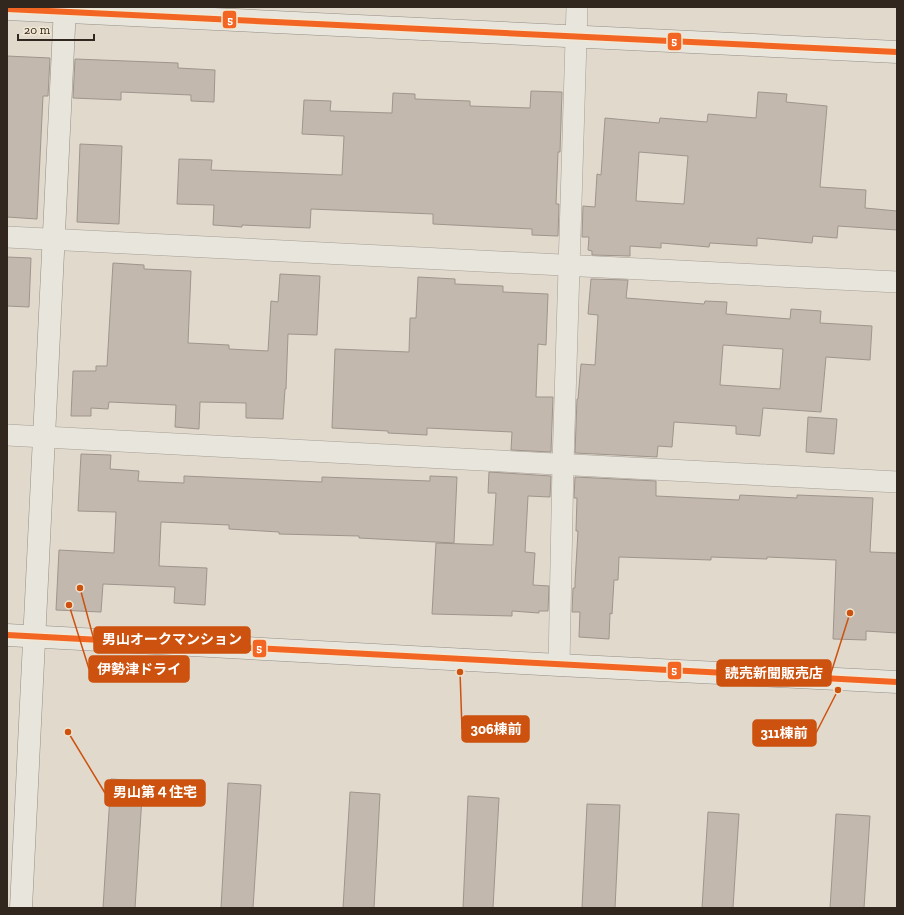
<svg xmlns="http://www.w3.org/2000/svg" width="904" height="915" font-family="'Zilla Slab','Noto Sans JP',serif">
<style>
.building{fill:#c3b8ad;stroke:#a0958c;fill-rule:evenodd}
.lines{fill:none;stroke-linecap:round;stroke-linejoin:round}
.street-casing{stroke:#a59e95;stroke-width:22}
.secondary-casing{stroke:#958e85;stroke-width:23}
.street{stroke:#e8e5dd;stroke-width:21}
.secondary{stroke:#e8e5dd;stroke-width:22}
.bus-1-casing{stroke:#f1e7d2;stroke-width:9}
.bus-1{stroke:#f26522;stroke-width:6}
.leader{fill:none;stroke:#cd520f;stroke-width:1.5}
.callout-dot{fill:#cd520f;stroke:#f1e7d2;stroke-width:1.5}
.callout{fill:#cd520f;stroke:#cd520f;stroke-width:1.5}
.callout-label{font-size:14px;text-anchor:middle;font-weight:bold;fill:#fff}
.line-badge{stroke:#f1e7d2;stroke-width:1.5}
.badge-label{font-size:11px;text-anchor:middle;font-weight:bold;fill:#fff}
</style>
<rect width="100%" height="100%" fill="#e0d9cc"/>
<!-- building -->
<g class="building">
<path d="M7,56L50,58L48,96H43L37,219L7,217Z"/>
<path d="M75,59L178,63V68L215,70L214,102L191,101V95L121,92V100L73,98Z"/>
<path d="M531,91L562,92L560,152H558L556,204H559L558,236L532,235V229L433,224V214L311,209L310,228L242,225V227L213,225L214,205L177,204L179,159L212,160L211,170L342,175L344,136L302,134L304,100L331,101L330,111L392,113L393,93L415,94V99L470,101V106L530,108Z"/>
<path d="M758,92L787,94L786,102L827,106L820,187L866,190L865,208L897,211V230L838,226L837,238L813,236L812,243L757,238V246L710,243L709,247L661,243V248L630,246V256L592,255V251L588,250L589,237H582L583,206L595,207L597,174L601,175L605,118L659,123L660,118L707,122L708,114L756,118ZM639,152L688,156L684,204L636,201Z"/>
<path d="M80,144L122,146L119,224L77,222Z"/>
<path d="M7,257L31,258L29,307L7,306Z"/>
<path d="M113,263L144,265V269L191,271L188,343L229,345V349L268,351L271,301L278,302L280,274L320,276L317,335L288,334L286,389H285L283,419L246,418V403L200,402L199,429L175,427L176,405L109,402L108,409L91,408V416H71L73,371H96V366H107Z"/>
<path d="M418,277L455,279V284L503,286V292L548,294L546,345L538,344L536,397H553L551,452L511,450L512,432L427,428V435L388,433V431L332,428L335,349L409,352L410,318H416Z"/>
<path d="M591,279L628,280L626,298L704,304L705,301L727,302L726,314L790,319L791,309L821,311L820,323L872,326L870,360L826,357L821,412L763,408L760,436L736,434V426L674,422L672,447L658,446L657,457L575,453L577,399H578L581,364L595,365L598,315L588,314ZM723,345L783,349L780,389L720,385Z"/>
<path d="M808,417L837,419L834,454L806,452Z"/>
<path d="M81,454L111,455L110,469L139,471L138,481L184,483V476L322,482V477L430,481V476L457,477L454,543L359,538V536L279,534V532L229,529V525L161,522L159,566L207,568L205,605L174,603L175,587L103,584L101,612L56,610L59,550L114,553L116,512L78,511Z"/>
<path d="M489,472L551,476L550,497L528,496L525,552L535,553L533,585L549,586L548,611H539V613L512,611V616L432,614L436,543L493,545L496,493H488Z"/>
<path d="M575,477L656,481V496L739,500L740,495L797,498V495L873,498L870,552L897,553V633L866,631V640L833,639L836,560L767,557V559L711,557V560L619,557L618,580H614L612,614L610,613L609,639L579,637L580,612H572L573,588H575V582L578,531H576L577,498H574Z"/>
<path d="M111,779L143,781L135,908H103Z"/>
<path d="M228,783L261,785L253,908H221Z"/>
<path d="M350,792L380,794L374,908H343Z"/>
<path d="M468,796L499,798L493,908H463Z"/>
<path d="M587,804L620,805L615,908H582Z"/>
<path d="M708,812L739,814L733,908H702Z"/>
<path d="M836,814L870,816L864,908H830Z"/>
</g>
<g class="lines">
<defs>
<g id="street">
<path d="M7,237L897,282"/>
<path d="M7,435L897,482"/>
<path d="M559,665L563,464L577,7"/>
</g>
<g id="secondary">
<path d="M7,9L897,52"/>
<path d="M7,635L559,665L897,682"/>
<path d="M21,908L65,7"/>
</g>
</defs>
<!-- street casing -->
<use href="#street" class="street-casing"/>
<!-- secondary casing -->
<use href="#secondary" class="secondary-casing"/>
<!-- street -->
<use href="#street" class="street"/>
<!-- secondary -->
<use href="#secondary" class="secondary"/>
<defs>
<g id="bus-1">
<path d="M7,9L897,52"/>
<path d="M7,635L897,682"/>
</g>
</defs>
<!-- bus-1 casing -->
<use href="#bus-1" class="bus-1-casing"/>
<!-- bus-1 -->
<use href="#bus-1" class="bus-1"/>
</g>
<!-- callouts -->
<path class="leader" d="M80 588L94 640M69 605L89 669M850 613L831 673M460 672L462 729M838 690L816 733M68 732L105 793"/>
<g class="callout-dot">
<circle cx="80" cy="588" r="4"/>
<circle cx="69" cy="605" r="4"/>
<circle cx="850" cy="613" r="4"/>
<circle cx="460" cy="672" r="4"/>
<circle cx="838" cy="690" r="4"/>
<circle cx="68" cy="732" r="4"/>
</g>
<g class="callout">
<rect x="94" y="627" width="156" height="26" rx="4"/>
<rect x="89" y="656" width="100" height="26" rx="4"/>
<rect x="717" y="660" width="114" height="26" rx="4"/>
<rect x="462" y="716" width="67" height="26" rx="4"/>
<rect x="753" y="720" width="63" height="26" rx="4"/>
<rect x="105" y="780" width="100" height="26" rx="4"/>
</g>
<g class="callout-label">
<text x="172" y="644">男山オークマンション</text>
<text x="139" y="674">伊勢津ドライ</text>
<text x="774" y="678">読売新聞販売店</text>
<text x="496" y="734">306棟前</text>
<text x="784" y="738">311棟前</text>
<text x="155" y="797">男山第４住宅</text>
</g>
<g class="line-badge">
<rect x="222" y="10" width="15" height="19" rx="4" fill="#f26522"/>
<rect x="667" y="32" width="15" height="19" rx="4" fill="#f26522"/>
<rect x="252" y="639" width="15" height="19" rx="4" fill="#f26522"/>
<rect x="667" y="661" width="15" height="19" rx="4" fill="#f26522"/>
</g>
<g class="badge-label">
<text x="230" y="24">5</text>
<text x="674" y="45">5</text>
<text x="259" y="652">5</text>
<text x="674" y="674">5</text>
</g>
<!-- border -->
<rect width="904" height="915" fill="none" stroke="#32271f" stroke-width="16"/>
<!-- scale -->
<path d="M18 34v6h76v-6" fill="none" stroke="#32271f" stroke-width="2"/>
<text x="24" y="34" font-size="12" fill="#32271f" stroke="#f1e7d2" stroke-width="3" paint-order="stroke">20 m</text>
</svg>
